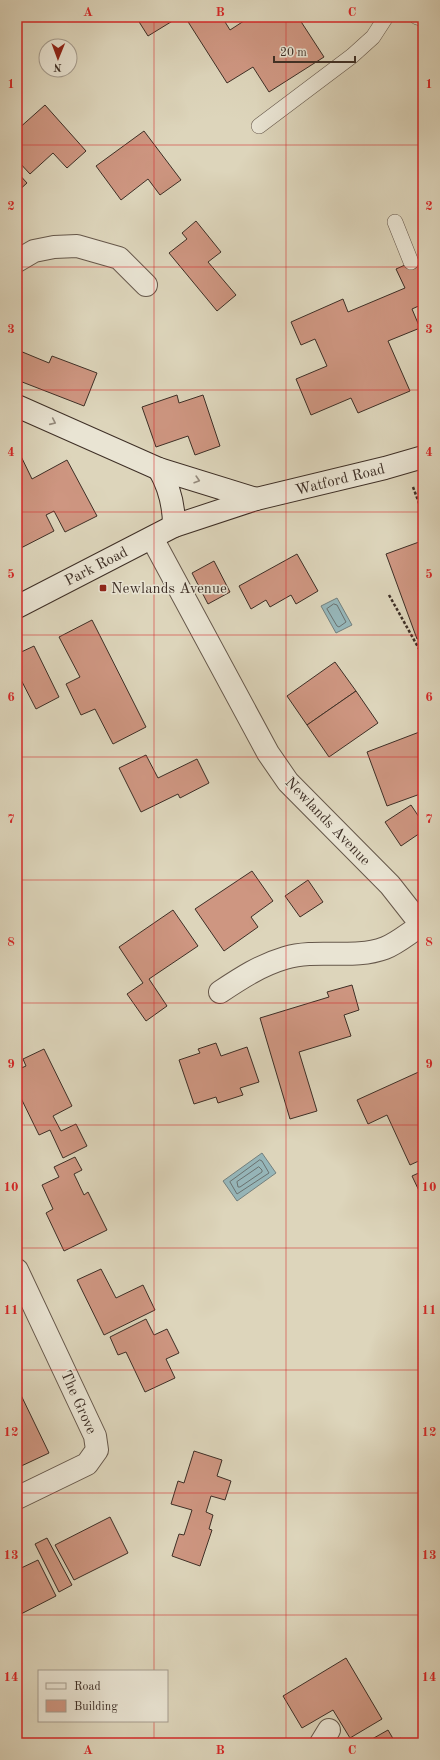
<svg xmlns="http://www.w3.org/2000/svg" width="440" height="1760" font-family="'Old Standard TT',serif">
<style>
.water{fill:#96b6b9;stroke:#73807e}
.lines{fill:none;stroke-linecap:round;stroke-linejoin:round}
.shore{stroke:#6a7270;stroke-width:1}
.building{fill:#ce9681;stroke:#3e2f26}
.lane-casing{stroke:#66584b;stroke-width:16}
.street-casing{stroke:#66584b;stroke-width:24}
.secondary-casing{stroke:#3e2f26;stroke-width:24}
.path{stroke:#3e2f26;stroke-width:2.5;stroke-dasharray:3 2;stroke-linecap:butt}
.lane{stroke:#e9e4d3;stroke-width:15}
.street{stroke:#e9e4d3;stroke-width:22}
.secondary{stroke:#e9e4d3;stroke-width:22}
.oneway{stroke:#948a7c}
.grid{fill:none;stroke:#d62828;stroke-width:1;stroke-opacity:0.55}
.poi-dot{fill:#8f2418;stroke:#e9e4d3;stroke-width:1.5}
.labels{text-anchor:middle;stroke-width:3;stroke-linejoin:round;paint-order:stroke}
.street-label{font-size:15px;fill:#3e2f26;stroke:#e9e4d3}
.poi-label{font-size:15px;fill:#3e2f26;stroke:#e9e4d3;text-anchor:start}
.neatline{fill:none;stroke:#d62828;stroke-width:1.5}
.grid-label{font-size:13px;text-anchor:middle;font-weight:bold;fill:#d62828}
</style>
<rect width="100%" height="100%" fill="#ddd5bb"/>
<filter id="stains"><feTurbulence type="fractalNoise" baseFrequency=".005" numOctaves="4"/><feColorMatrix values="0 0 0 0 .2 0 0 0 0 .09 0 0 0 0 .02 0 0 0 .5 -.17"/></filter>
<radialGradient id="worn" r=".72"><stop offset=".6" stop-color="#630" stop-opacity="0"/><stop offset="1" stop-color="#630" stop-opacity=".3"/></radialGradient>
<!-- water -->
<g class="water">
<path d="M337,598L352,625L336,633L321,606Z"/>
<path d="M262,1153L276,1173L237,1201L223,1181Z"/>
</g>
<g class="lines">
<!-- shore -->
<g class="shore">
<path d="M334,604L337,605L346,622L339,627L337,626L327,609Z"/>
<path d="M260,1160L262,1161L269,1173L237,1194L230,1182Z"/>
<path d="M259,1167L262,1170V1172L240,1187H238L237,1182Z"/>
</g>
</g>
<!-- building -->
<g class="building">
<path d="M136,17H179L148,36Z"/>
<path d="M185,17H222L230,30L250,17H298L324,57L269,92L253,67L227,83Z"/>
<path d="M45,105L86,151L67,168L53,153L30,174L17,160V130Z"/>
<path d="M144,131L181,180L160,195L148,179L121,200L96,166Z"/>
<path d="M17,172L27,183L17,192Z"/>
<path d="M196,221L221,252L208,262L236,295L217,311L169,253L187,239L182,233Z"/>
<path d="M423,257V304L412,309L420,328L388,341L410,391L358,413L351,398L311,415L296,379L327,366L315,339L301,345L291,322L343,299L348,312L405,288L396,269Z"/>
<path d="M20,351L49,363L52,356L97,373L84,406L17,380V358Z"/>
<path d="M177,395L179,403L203,395L220,446L195,455L188,436L156,447L142,407Z"/>
<path d="M17,448L32,479L67,460L97,516L65,532L54,511L46,515L54,531L17,550Z"/>
<path d="M419,542L423,553V637L417,639L386,554Z"/>
<path d="M297,554L318,591L296,604L291,595L270,607L266,600L251,609L239,586Z"/>
<path d="M214,561L230,592L208,604L192,573Z"/>
<path d="M92,620L146,727L113,744L95,709L81,715L66,684L80,677L59,637Z"/>
<path d="M34,646L59,697L36,709L17,672V654Z"/>
<path d="M335,662L356,691L307,725L287,696Z"/>
<path d="M356,691L378,723L329,757L307,725Z"/>
<path d="M422,731L423,793L387,806L367,752Z"/>
<path d="M146,755L158,778L197,759L209,783L180,798L178,794L141,812L119,768Z"/>
<path d="M411,805L423,823V831L401,846L385,822Z"/>
<path d="M252,871L273,901L251,917L258,927L224,951L195,909Z"/>
<path d="M308,880L323,902L300,917L285,896Z"/>
<path d="M173,910L198,946L149,979L167,1006L146,1021L127,994L143,983L119,947Z"/>
<path d="M352,985L359,1010L344,1015L351,1036L299,1052L317,1111L290,1119L260,1018L329,997L327,992Z"/>
<path d="M216,1043L221,1056L247,1047L259,1082L240,1088L243,1095L218,1103L216,1097L194,1104L179,1060L200,1053L198,1049Z"/>
<path d="M44,1049L72,1106L53,1116L61,1131L76,1124L87,1146L63,1158L50,1130L39,1135L17,1090V1070L26,1066L23,1059Z"/>
<path d="M423,1070V1159L410,1165L387,1115L368,1124L357,1100Z"/>
<path d="M75,1157L82,1170L74,1174L84,1195L88,1192L107,1230L64,1251L46,1213L53,1209L42,1185L59,1177L54,1167Z"/>
<path d="M423,1171V1196L422,1197L412,1176Z"/>
<path d="M101,1269L116,1298L143,1285L155,1310L104,1335L77,1280Z"/>
<path d="M146,1319L154,1335L167,1329L179,1353L166,1359L175,1378L145,1392L126,1352L118,1355L110,1337Z"/>
<path d="M19,1391L49,1453L17,1468V1392Z"/>
<path d="M194,1451L222,1460L217,1476L231,1481L225,1500L211,1496L206,1512L213,1515L209,1529L212,1530L200,1566L172,1556L179,1534L184,1535L192,1510L171,1504L178,1481L184,1483Z"/>
<path d="M110,1517L128,1553L74,1580L55,1545Z"/>
<path d="M47,1538L72,1585L59,1592L35,1544Z"/>
<path d="M38,1560L56,1596L17,1616V1570Z"/>
<path d="M346,1658L382,1719L350,1738L333,1710L302,1728L283,1696Z"/>
<path d="M388,1730L395,1742L401,1738L404,1743H365Z"/>
</g>
<g class="lines">
<defs>
<g id="lane">
<path d="M417,17L423,19"/>
<path d="M259,126L352,56L373,37L386,17"/>
<path d="M395,222L411,262"/>
</g>
<g id="street">
<path d="M17,261L34,251L54,247L77,246L119,258L146,285"/>
<path d="M152,538L268,753L288,782L390,885L423,927"/>
<path d="M220,992C241,978 261,965 285,958C318,948 353,960 385,948C398,943 410,932 422,925"/>
<path d="M17,1270L95,1436L97,1450L87,1464L17,1498"/>
<path d="M321,1743L329,1730"/>
</g>
<g id="secondary">
<path d="M17,406L159,469L256,499"/>
<path d="M159,469C170,488 174,505 174,526"/>
<path d="M17,607L174,526L256,499L385,468L423,457"/>
</g>
</defs>
<!-- lane casing -->
<use href="#lane" class="lane-casing"/>
<!-- street casing -->
<use href="#street" class="street-casing"/>
<!-- secondary casing -->
<use href="#secondary" class="secondary-casing"/>
<!-- path -->
<g class="path">
<path d="M413,487L423,514"/>
<path d="M389,595L423,656"/>
</g>
<!-- lane -->
<use href="#lane" class="lane"/>
<!-- street -->
<use href="#street" class="street"/>
<!-- secondary -->
<use href="#secondary" class="secondary"/>
</g>
<!-- one-way arrows -->
<defs><path id="oneway-chevron" d="M-2-3.5L2.5 0L-2 3.5" fill="none" stroke-width="1.6" stroke-linecap="round" stroke-linejoin="round"/></defs>
<g class="oneway">
<use href="#oneway-chevron" transform="translate(53 422) rotate(24)"/>
<use href="#oneway-chevron" transform="translate(197 480) rotate(17)"/>
</g>
<!-- grid -->
<path class="grid" d="M154,17V1671M286,17V1743M17,145H423M17,267H423M17,390H423M17,512H423M17,635H423M17,757H423M17,880H423M17,1003H423M17,1125H423M17,1248H423M17,1370H423M17,1493H423M17,1615H423M154,1721V1743"/>
<!-- markers -->
<rect class="poi-dot" x="99" y="584" width="8" height="8" rx="2"/>
<g class="labels">
<!-- street labels -->
<g class="street-label">
<text transform="translate(340 479) rotate(-14)" y="5">Watford Road</text>
<text transform="translate(96 566) rotate(-27)" y="5">Park Road</text>
<text transform="translate(328 821) rotate(46)" y="5">Newlands Avenue</text>
<text transform="translate(79 1402) rotate(66)" y="5">The Grove</text>
</g>
<!-- poi labels -->
<g class="poi-label">
<text x="111" y="593">Newlands Avenue</text>
</g>
</g>
<!-- margin -->
<rect width="440" height="1760" fill="none" stroke="#ddd5bb" stroke-width="44"/>
<!-- legend -->
<rect x="38" y="1670" width="130" height="52" fill="#e9e4d3" stroke="#a59c8e"/>
<rect x="46" y="1683" width="20" height="6" fill="#e9e4d3" stroke="#a59c8e"/>
<text x="74" y="1690" font-size="12" fill="#3e2f26">Road</text>
<rect x="46" y="1700" width="20" height="12" fill="#ce9681" stroke="#a59c8e"/>
<text x="74" y="1710" font-size="12" fill="#3e2f26">Building</text>
<!-- north arrow -->
<g transform="translate(58 58) rotate(181)"><circle r="19" fill="#e9e4d3" stroke="#a59c8e"/>
<path d="M0-3L7 15L0 10L-7 15Z" fill="#8f2418"/>
<text y="-6" font-size="11" font-weight="bold" text-anchor="middle" fill="#3e2f26">N</text>
</g>
<!-- scale -->
<path d="M274 56v6h81v-6" fill="none" stroke="#3e2f26" stroke-width="2"/>
<text x="280" y="56" font-size="12" fill="#3e2f26" stroke="#e9e4d3" stroke-width="3" paint-order="stroke">20 m</text>
<rect x="22" y="22" width="396" height="1716" class="neatline"/>
<g class="grid-label">
<text x="88" y="16">A</text>
<text x="220" y="16">B</text>
<text x="352" y="16">C</text>
<text x="11" y="88">1</text>
<text x="429" y="88">1</text>
<text x="11" y="210">2</text>
<text x="429" y="210">2</text>
<text x="11" y="333">3</text>
<text x="429" y="333">3</text>
<text x="11" y="456">4</text>
<text x="429" y="456">4</text>
<text x="11" y="578">5</text>
<text x="429" y="578">5</text>
<text x="11" y="701">6</text>
<text x="429" y="701">6</text>
<text x="11" y="823">7</text>
<text x="429" y="823">7</text>
<text x="11" y="946">8</text>
<text x="429" y="946">8</text>
<text x="11" y="1068">9</text>
<text x="429" y="1068">9</text>
<text x="11" y="1191">10</text>
<text x="429" y="1191">10</text>
<text x="11" y="1314">11</text>
<text x="429" y="1314">11</text>
<text x="11" y="1436">12</text>
<text x="429" y="1436">12</text>
<text x="11" y="1559">13</text>
<text x="429" y="1559">13</text>
<text x="11" y="1681">14</text>
<text x="429" y="1681">14</text>
<text x="88" y="1754">A</text>
<text x="220" y="1754">B</text>
<text x="352" y="1754">C</text>
</g>
<rect width="100%" height="100%" filter="url(#stains)"/>
<rect width="100%" height="100%" fill="url(#worn)"/>
</svg>
